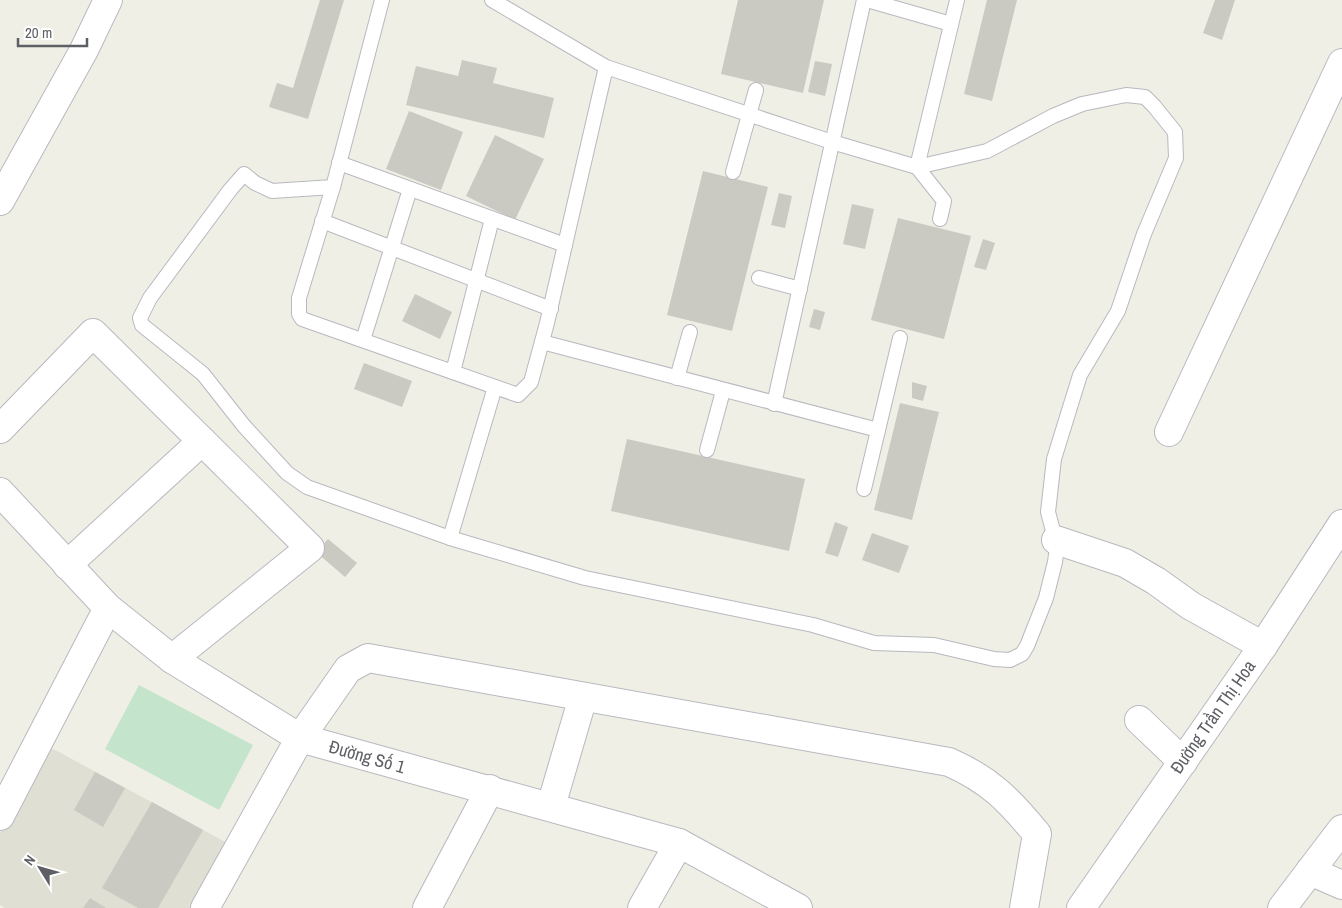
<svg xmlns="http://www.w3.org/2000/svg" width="1342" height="908" font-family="'Archivo Narrow',sans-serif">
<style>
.education{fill:#dfdfd4}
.green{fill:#c4e5cc}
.building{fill:#cacac2}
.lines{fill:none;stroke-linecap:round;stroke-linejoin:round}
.service-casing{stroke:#b8b9bf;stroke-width:16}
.minor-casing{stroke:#b8b9bf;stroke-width:30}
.service{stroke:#fff;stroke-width:14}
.minor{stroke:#fff;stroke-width:28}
.labels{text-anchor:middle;stroke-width:4;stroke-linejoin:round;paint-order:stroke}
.street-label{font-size:18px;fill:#5d5f65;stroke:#fff}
</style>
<rect width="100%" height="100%" fill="#efefe6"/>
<!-- education -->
<path class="education" d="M46,745L231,845L196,908H5L0,905V833Z"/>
<!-- green -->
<path class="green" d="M139,685L253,745L219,810L105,749Z"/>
<!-- building -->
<g class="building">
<path d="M320,0H344L308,119L269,107L277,83L293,88Z"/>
<path d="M738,0H824L803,93L721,74Z"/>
<path d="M987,0H1017L992,101L964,94Z"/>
<path d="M1215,0H1235L1222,40L1203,33Z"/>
<path d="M462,60L497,68L493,83L554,98L544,138L406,105L416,66L458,76Z"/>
<path d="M815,61L832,64L825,96L808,92Z"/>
<path d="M409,111L463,132L441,190L386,169Z"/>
<path d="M495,135L544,159L515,220L466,196Z"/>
<path d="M703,171L768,187L732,331L667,315Z"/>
<path d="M779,193L792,196L785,228L771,225Z"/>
<path d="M852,204L874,209L865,249L843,244Z"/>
<path d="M898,218L971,236L944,339L871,320Z"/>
<path d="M983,239L995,243L986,270L974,267Z"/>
<path d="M415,294L452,312L440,339L402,321Z"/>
<path d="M814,309L825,312L820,330L809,327Z"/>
<path d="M364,363L412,381L402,407L354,389Z"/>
<path d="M912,382L927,386L923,401L912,398Z"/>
<path d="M900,403L939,412L912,520L874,510Z"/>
<path d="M627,439L805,479L789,551L611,511Z"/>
<path d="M835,522L848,527L838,557L825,553Z"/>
<path d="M872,533L909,546L899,573L862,560Z"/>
<path d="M328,539L357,563L345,577L316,552Z"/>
<path d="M95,772L125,788L103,827L74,810Z"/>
<path d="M152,802L203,830L158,908H138L102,888Z"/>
<path d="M90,898L106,908H83Z"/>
</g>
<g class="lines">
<defs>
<g id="service">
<path d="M382,0L333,187L272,191L255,183L244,174L230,190L150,298L140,318L142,325L203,374L244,426L287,473L307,487L450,538L585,578L813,625L874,643L934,645L994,659L1010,660L1022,654L1027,646L1046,598L1055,562L1057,546L1048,512L1054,459L1080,375L1118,311L1144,234L1176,158L1175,132L1154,106L1145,97L1126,95L1082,104L1053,116L987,151L917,167L832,142L606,67L492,0"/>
<path d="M867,0L951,24"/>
<path d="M339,163L565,245"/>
<path d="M733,172L756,90"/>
<path d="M333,187L299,298V314L302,319L518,395L531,382L547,323L606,67"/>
<path d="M940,219L944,201L917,167L957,0"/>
<path d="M322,221L551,309"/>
<path d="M759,278L800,289"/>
<path d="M363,340L410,189"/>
<path d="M542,342L878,430"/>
<path d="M453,372L492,219"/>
<path d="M677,378L690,332"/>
<path d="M774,404L864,0"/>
<path d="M707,450L723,391"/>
<path d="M864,489L900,338"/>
<path d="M450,538L495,387"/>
</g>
<g id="minor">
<path d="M0,201L84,50L108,0"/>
<path d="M0,429L93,333L310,548L172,659"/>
<path d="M1169,432L1342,63"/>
<path d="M0,492L108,608L172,659L300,738L679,843L798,908"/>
<path d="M1056,540L1125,563L1156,581L1191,606L1263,646"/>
<path d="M67,565L202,441"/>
<path d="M1139,720L1183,762"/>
<path d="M551,806L583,697"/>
<path d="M0,816L108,608"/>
<path d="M1310,871L1342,885"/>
<path d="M205,908L300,738L348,669L368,658L949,762C990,780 1009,800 1037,834L1024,908"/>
<path d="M427,908L490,789"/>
<path d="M642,908L679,843"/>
<path d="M1081,908L1263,646L1342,524"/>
<path d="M1282,908L1342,829"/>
</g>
</defs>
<!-- service casing -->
<use href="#service" class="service-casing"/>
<!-- minor casing -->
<use href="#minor" class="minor-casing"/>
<!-- service -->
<use href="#service" class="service"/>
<!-- minor -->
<use href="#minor" class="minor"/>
</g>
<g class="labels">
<!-- street labels -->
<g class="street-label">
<text transform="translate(1213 717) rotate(-55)" y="6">Đường Trần Thị Hoa</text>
<text transform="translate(367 757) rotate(16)" y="6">Đường Số 1</text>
</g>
</g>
<!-- north arrow -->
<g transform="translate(40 868) rotate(307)" stroke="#ffffff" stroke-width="4" paint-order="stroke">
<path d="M0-4L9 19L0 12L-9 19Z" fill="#5d5f65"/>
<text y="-8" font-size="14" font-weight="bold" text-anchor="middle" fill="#5d5f65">N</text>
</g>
<!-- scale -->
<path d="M18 38v8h69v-8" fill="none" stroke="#5d5f65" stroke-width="2.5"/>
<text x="25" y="38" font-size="15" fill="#5d5f65" stroke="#ffffff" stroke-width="4" paint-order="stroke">20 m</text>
</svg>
